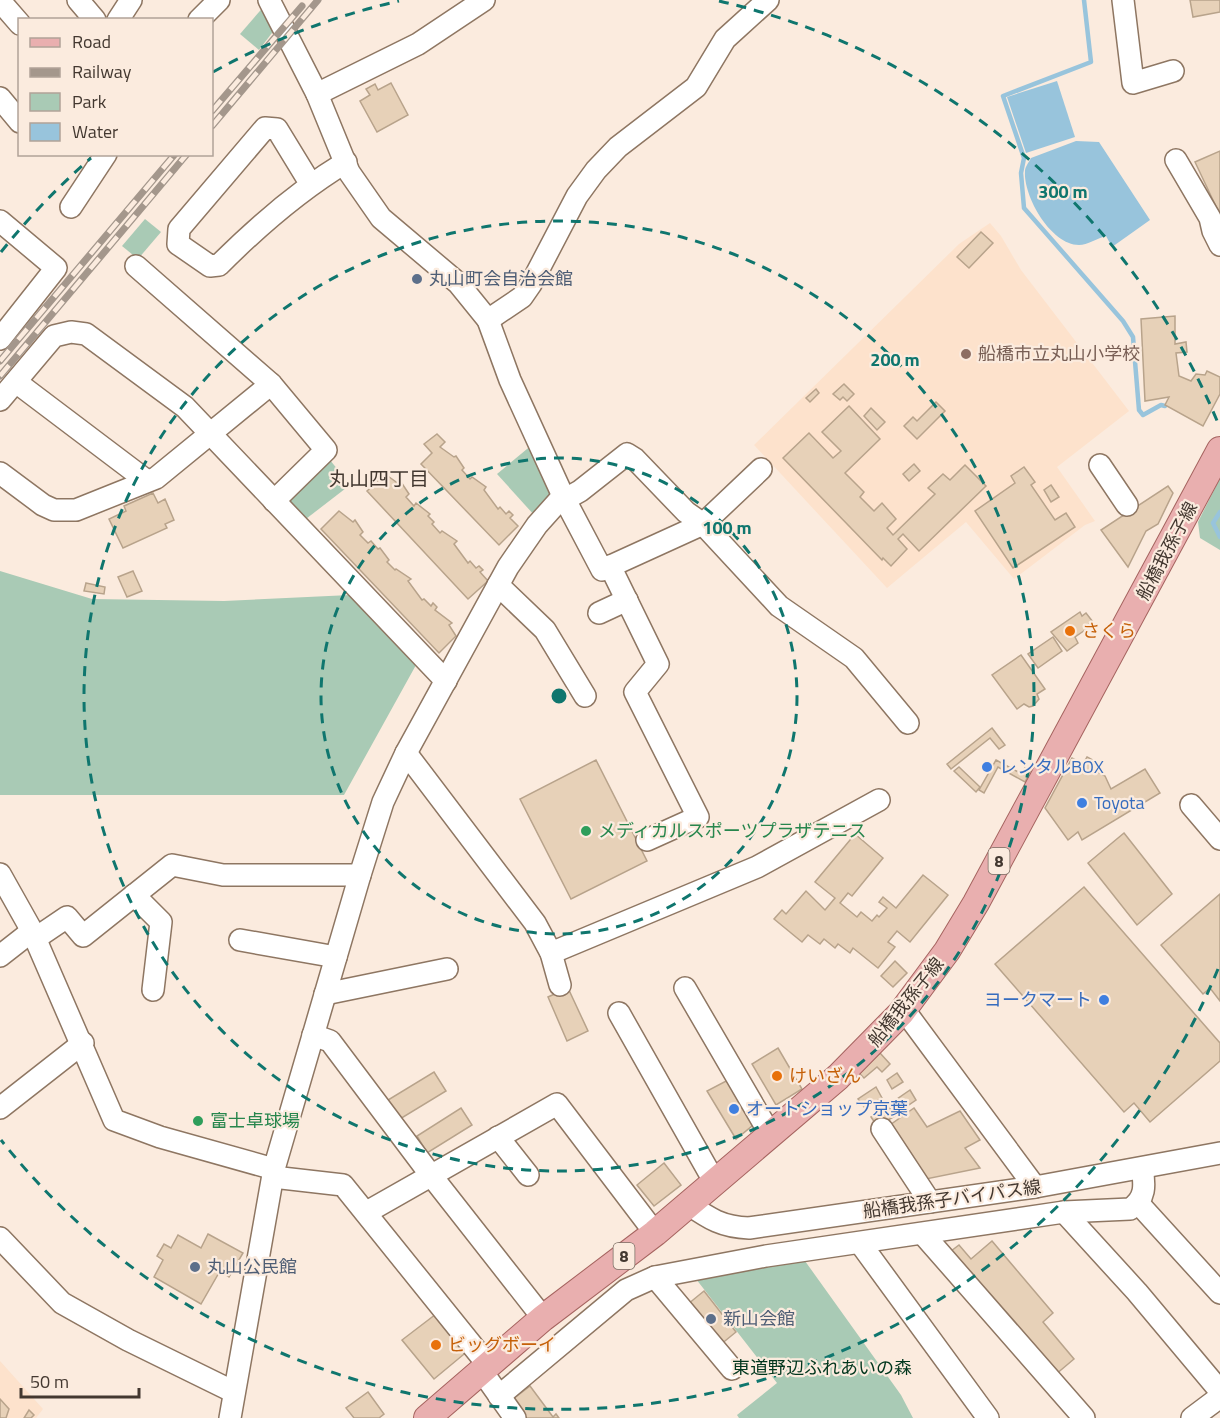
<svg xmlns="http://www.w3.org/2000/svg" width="1220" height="1418" font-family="'Titillium Web','Noto Sans JP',sans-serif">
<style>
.built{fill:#fde2cc}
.green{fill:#a9cab5}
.water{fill:#98c4dc}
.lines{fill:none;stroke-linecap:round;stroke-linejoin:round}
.stream{stroke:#98c4dc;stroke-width:4.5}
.building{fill:#e7d1b8;stroke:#b8a38b;stroke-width:1.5}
.minor-casing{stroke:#8e7662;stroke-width:24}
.major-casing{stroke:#a5635f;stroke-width:28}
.minor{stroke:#fff;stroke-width:21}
.major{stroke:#e9afaf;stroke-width:26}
.rail-casing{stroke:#a4978c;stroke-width:7}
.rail{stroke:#fbebde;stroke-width:4.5;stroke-dasharray:14;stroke-linecap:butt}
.ring{fill:none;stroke:#0f766e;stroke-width:3;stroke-dasharray:10 8}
.service-dot{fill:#5c6f8a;stroke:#fbebde;stroke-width:2}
.education-dot{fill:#8d6e63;stroke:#fbebde;stroke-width:2}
.food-dot{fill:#e8710a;stroke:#fbebde;stroke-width:2}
.shop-dot{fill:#3f7fe0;stroke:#fbebde;stroke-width:2}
.leisure-dot{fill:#2e9e5b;stroke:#fbebde;stroke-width:2}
.labels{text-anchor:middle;stroke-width:4.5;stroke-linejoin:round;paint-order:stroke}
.shield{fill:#fbebde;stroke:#7a6e64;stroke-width:1.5}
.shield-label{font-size:16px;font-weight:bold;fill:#433830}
.service-label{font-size:18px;fill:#4e5e75;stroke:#fbebde;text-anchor:start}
.education-label{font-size:18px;fill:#785e54;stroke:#fbebde;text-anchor:start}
.street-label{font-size:18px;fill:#433830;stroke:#fbebde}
.food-label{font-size:18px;fill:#c56008;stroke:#fbebde;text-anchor:start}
.shop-label{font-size:18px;fill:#366cbe;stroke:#fbebde;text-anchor:start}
.leisure-label{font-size:18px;fill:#27864d;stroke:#fbebde;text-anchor:start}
.park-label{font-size:18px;fill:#00361d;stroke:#fbebde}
.neighbourhood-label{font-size:20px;fill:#433830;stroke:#fbebde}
.centre{fill:#0f766e;stroke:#fbebde;stroke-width:3}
.ring-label{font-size:18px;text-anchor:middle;font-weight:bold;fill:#0f766e;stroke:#fbebde;stroke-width:4.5;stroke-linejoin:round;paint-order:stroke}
</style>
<rect width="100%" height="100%" fill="#fbebde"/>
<!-- built -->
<g class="built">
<path d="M990,223L1001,236L1021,270L1129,411L1057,467L1095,521L1085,525L1014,579L966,522L887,588L754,445L959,244Z"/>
<path d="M0,1361L43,1409L36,1418H0Z"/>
</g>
<!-- green -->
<g class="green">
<path d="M266,4L278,25L259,50L240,34Z"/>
<path d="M145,219L161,232L138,259L122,246Z"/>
<path d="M533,444L557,495L535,516L497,474Z"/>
<path d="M326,455L350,485L302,522L280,501Z"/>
<path d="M1220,478V550L1200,538L1198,522Z"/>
<path d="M0,571L92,599L224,601L350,595L416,665L344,795H0Z"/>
<path d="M805,1261L901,1395L913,1418H739L737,1415L777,1383L696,1279Z"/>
</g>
<!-- water -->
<g class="water">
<path d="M1057,81L1075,137L1026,153L1007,97Z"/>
<path d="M1076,141L1099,142L1150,220L1112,247L1106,236C1098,238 1087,245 1079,245C1051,245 1023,196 1025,171C1025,167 1029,162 1031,158Z"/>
</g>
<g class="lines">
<!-- stream -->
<g class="stream">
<path d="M1084,0L1091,62L1003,96L1024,158L1021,173L1024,208L1123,321L1133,337L1139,410L1143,415L1161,405L1165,406"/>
<path d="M1220,512L1213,523L1220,537"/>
</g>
</g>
<!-- building -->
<g class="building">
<path d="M1190,0H1220V12L1193,17Z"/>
<path d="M391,83L408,115L377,132L360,101L370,95L366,89L375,84L378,90Z"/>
<path d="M1220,151V215L1195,162Z"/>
<path d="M981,232L993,243L969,268L957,257Z"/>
<path d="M1175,316V344L1186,342L1187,352L1176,353L1179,376L1191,381L1196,374L1205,375L1207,371L1220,377V394L1203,426L1165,405L1169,397L1145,401L1141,319Z"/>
<path d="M844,384L854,394L847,401L843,397L840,400L833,394Z"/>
<path d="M816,389L819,393L810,402L806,398Z"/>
<path d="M936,402L945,411L917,439L904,426L913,417L917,421Z"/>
<path d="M849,406L880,439L845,473L864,492L860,497L874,511L882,503L896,519L887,528L893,535L935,494L928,488L943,474L950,480L965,465L986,486L919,551L903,534L898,539L907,549L891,566L883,558L882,560L783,458L809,433L833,458L841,451L822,432Z"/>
<path d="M871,408L885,422L877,430L864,416Z"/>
<path d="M437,434L445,442L440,447L454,457L456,456L464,468L462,470L470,479L472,477L486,487L484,490L498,509L500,507L506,514L509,511L513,515L510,518L518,526L499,545L421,464L432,453L424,444Z"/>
<path d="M914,464L920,471L909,481L903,474Z"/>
<path d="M1024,467L1035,482L1031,485L1055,520L1066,513L1075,527L1013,568L975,511L1015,483L1011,476Z"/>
<path d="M385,474L399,484L401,482L409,494L406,497L414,506L416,503L430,514L428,516L434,522L432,524L440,533L442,531L457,541L454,544L468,563L470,561L476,568L479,566L483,570L480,572L488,581L468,599L367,491Z"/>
<path d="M1051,485L1059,497L1051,502L1044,490Z"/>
<path d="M1168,486L1173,493L1158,524L1146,531L1128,567L1101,530Z"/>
<path d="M153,493L158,503L165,499L174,520L165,524L167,528L123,548L109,519L126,511L124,506Z"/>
<path d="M339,511L353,522L355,520L363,532L360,535L368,543L371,541L378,549L380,548L389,560L387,562L395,570L396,569L411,579L408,581L422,600L424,599L431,606L433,603L437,607L435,610L452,623L449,625L456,636L439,653L321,529Z"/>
<path d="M133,571L142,591L127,597L118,577Z"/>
<path d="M86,583L105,587L104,594L84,591Z"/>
<path d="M1080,612L1082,616L1086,613L1093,622L1089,624L1091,626L1075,637L1078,643L1067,651L1051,632Z"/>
<path d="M1053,637L1062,651L1038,668L1028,654Z"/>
<path d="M1021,655L1045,689L1037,694L1039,699L1033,706L1029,707L1024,704L1017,709L992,675Z"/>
<path d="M992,728L1005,745L999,749L990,738L951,769L947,764Z"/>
<path d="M1087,757L1100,764L1096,771L1105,776L1111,789L1145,769L1160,793L1082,840L1078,832L1068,840L1045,808L1072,758L1083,764Z"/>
<path d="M596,760L647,861L571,899L520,799Z"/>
<path d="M996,760L1022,774L1025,768L1031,770L1025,782L998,767L984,793L979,790Z"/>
<path d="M959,767L980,787L976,792L954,771Z"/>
<path d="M1124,833L1172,894L1137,925L1088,863Z"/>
<path d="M855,834L883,858L852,896L848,893L840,903L857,917L861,912L872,921L877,915L879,917L887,908L879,902L883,897L896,908L923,875L948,895L910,942L897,931L888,942L895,947L878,968L853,948L850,953L838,944L835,948L824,939L820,944L808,935L802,942L774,919L782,910L786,914L806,891L825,910L835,898L815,882Z"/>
<path d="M1084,887L1220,1043V1061L1150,1122L1134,1103L1124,1112L995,964Z"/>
<path d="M1220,894V1001L1210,988L1203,994L1161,945Z"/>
<path d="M895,961L907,973L893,987L881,976Z"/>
<path d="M568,988L588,1031L567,1041L548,997Z"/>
<path d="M778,1048L802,1089L776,1105L752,1064Z"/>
<path d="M880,1053L890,1064L882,1072L877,1067L864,1078L859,1073Z"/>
<path d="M434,1072L446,1091L400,1119L388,1100Z"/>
<path d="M897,1073L903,1082L892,1089L887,1080Z"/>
<path d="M730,1079L754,1119L752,1126L736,1139L707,1091Z"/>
<path d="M876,1087L882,1098L865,1108L858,1099Z"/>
<path d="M910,1090L916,1100L903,1109L897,1099Z"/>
<path d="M888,1106L895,1116L885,1122L883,1118L875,1123L871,1117Z"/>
<path d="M461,1108L472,1125L427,1153L417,1136Z"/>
<path d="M914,1108L927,1127L960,1111L980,1140L965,1148L980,1168L926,1179L890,1125Z"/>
<path d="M664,1163L681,1185L654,1206L637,1185Z"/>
<path d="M208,1234L243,1253L229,1277L220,1271L201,1304L154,1277L163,1260L157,1256L164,1244L171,1248L178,1235L201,1248Z"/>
<path d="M992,1241L1053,1313L1043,1322L1074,1359L1055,1375L951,1251L959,1245L971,1259Z"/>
<path d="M704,1291L736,1332L720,1345L688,1304Z"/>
<path d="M440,1311L469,1350L434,1379L402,1340Z"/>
<path d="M530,1386L553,1417L556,1414L559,1418H519L508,1403Z"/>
<path d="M368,1392L384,1414L379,1418H354L346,1408Z"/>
<path d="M0,1399L9,1409L6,1418H0Z"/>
<path d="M29,1410L34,1415L31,1418H24Z"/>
</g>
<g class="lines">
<defs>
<g id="minor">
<path d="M78,0L95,20"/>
<path d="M269,0L317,94L349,172L381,218L458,283L488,320L510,380L563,496L602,570L703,524L761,469"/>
<path d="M1123,0L1133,83L1173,71"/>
<path d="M0,1L20,24"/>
<path d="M118,20L131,0"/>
<path d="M199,20L219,0"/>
<path d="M317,94L418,44L484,0"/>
<path d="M0,98L20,122"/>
<path d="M1176,160L1210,218L1213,231L1220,245"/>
<path d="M310,183L277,129L265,128L179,229L178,244L210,266L219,265C258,226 298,191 346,162"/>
<path d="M71,207L106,154"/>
<path d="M0,221L56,268L0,339"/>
<path d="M136,266L271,384L326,450L274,501"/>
<path d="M488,320L522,297L531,284L577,196L596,170L618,147L696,87L725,39L768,0"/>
<path d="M16,382L147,481"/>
<path d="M0,400L54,336L71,332L86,334L185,407L446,681"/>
<path d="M1100,465L1127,505"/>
<path d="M0,473L43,505L54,510H76L156,478L271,384"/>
<path d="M610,566L658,664L635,692L698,817L647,840"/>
<path d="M498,585L545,630L585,696"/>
<path d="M599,613L627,600"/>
<path d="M406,753L535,923L551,953L560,985"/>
<path d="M1191,805L1220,839"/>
<path d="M0,874L32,931L114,1120L160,1137L274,1169"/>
<path d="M134,895L161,922L153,990"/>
<path d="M36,938L67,917L83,936L172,865L223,875H360"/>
<path d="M240,940L336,957"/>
<path d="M551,953L757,867L879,800"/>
<path d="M0,956L32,931"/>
<path d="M685,988L770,1134"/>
<path d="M325,994L447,969"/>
<path d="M619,1013L714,1181"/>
<path d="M901,1013L910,1018L1035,1187"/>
<path d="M313,1035L330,1041L430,1174L543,1318"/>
<path d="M0,1108L83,1043"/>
<path d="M882,1129L930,1202"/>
<path d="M498,1137L528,1175"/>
<path d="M273,1177L343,1185L488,1365"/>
<path d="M688,1204C710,1219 722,1227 749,1228L1035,1187L1220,1153"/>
<path d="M1139,1204L1220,1293"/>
<path d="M367,1212L557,1104L655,1233"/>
<path d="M1064,1212L1137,1292L1220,1391"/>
<path d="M923,1234L1084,1418"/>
<path d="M0,1238L62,1303L128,1340L234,1392"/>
<path d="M860,1243L988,1418"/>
<path d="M655,1277L732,1369"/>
<path d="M481,1370L515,1418"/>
<path d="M499,1396L626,1290L655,1277L766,1256L1064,1212L1130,1209C1146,1199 1145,1185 1142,1168"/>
<path d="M230,1418L274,1169L360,875L383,802L406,753L508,567L537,525L563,496H571L580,491L627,454L635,459L686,512L703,524L779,606L854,658L908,723"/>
<path d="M1192,1418L1220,1397"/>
</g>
<path id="major" d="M427,1418L543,1318L655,1233L838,1077L901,1013L947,951L976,903L1220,450"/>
</defs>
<!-- minor casing -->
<use href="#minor" class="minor-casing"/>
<!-- major casing -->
<use href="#major" class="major-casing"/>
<!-- minor -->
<use href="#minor" class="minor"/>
<!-- major -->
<use href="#major" class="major"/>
<defs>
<g id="rail">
<path d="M212,111L302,6"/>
<path d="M212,126L318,0"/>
<path d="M0,361L175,154"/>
<path d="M0,376L187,154"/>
</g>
</defs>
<!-- rail casing -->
<use href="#rail" class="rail-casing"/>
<!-- rail -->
<use href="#rail" class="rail"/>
</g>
<!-- distance rings -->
<g class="ring">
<circle cx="559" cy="696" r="238"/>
<circle cx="559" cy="696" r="475"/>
<path d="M1218 969A713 713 0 0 1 1 1140M1 252A713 713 0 0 1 91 158M213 72A713 713 0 0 1 399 1M719 1A713 713 0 0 1 1218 423"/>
</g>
<!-- markers -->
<g class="service-dot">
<circle cx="417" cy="279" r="6"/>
<circle cx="195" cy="1267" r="6"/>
<circle cx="711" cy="1319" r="6"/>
</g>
<circle class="education-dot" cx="966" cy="354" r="6"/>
<g class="food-dot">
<circle cx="1070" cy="631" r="6"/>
<circle cx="777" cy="1076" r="6"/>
<circle cx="436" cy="1345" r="6"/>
</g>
<g class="shop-dot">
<circle cx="987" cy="767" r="6"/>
<circle cx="1082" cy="803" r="6"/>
<circle cx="1104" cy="1000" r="6"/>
<circle cx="734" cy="1109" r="6"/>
</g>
<g class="leisure-dot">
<circle cx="586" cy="831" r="6"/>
<circle cx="198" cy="1121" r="6"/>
</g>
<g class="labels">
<!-- shield labels -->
<g class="shield">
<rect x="988.5" y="848" width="21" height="26" rx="4.5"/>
<rect x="613.5" y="1243" width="21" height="26" rx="4.5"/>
</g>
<g class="shield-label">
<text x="999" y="867">8</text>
<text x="624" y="1262">8</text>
</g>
<!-- service labels -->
<g class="service-label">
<text x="429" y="285">丸山町会自治会館</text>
<text x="207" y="1273">丸山公民館</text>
<text x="723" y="1325">新山会館</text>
</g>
<!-- education labels -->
<g class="education-label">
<text x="978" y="360">船橋市立丸山小学校</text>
</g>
<!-- street labels -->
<g class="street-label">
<text transform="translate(1167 551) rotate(-62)" y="6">船橋我孫子線</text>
<text transform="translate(906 1002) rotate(-51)" y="6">船橋我孫子線</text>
<text transform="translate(952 1199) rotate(-8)" y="6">船橋我孫子バイパス線</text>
</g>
<!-- food labels -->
<g class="food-label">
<text x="1082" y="637">さくら</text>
<text x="789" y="1082">けいざん</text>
<text x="448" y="1351">ビッグボーイ</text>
</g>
<!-- shop labels -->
<g class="shop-label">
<text x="999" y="773">レンタルBOX</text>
<text x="1094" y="809">Toyota</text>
<text x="1092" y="1006" text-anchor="end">ヨークマート</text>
<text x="746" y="1115">オートショップ京葉</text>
</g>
<!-- leisure labels -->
<g class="leisure-label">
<text x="598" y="837">メディカルスポーツプラザテニス</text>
<text x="210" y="1127">富士卓球場</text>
</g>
<!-- park labels -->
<g class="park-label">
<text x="822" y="1374">東道野辺ふれあいの森</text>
</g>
<!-- neighbourhood labels -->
<g class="neighbourhood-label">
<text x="379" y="486">丸山四丁目</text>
</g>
</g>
<circle cx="559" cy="696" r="9" class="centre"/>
<g class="ring-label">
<text x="1063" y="198">300 m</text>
<text x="895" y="366">200 m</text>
<text x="727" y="534">100 m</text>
</g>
<!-- legend -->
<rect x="18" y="18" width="195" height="138" fill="#fbebde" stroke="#b1a398" stroke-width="1.5"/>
<rect x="30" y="38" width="30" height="9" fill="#e9afaf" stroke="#b1a398" stroke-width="1.5"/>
<text x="72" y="48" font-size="18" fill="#433830">Road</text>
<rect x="30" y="68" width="30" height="9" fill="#a4978c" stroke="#b1a398" stroke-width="1.5"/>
<text x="72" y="78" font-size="18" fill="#433830">Railway</text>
<rect x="30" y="93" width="30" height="18" fill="#a9cab5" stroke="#b1a398" stroke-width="1.5"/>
<text x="72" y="108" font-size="18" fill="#433830">Park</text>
<rect x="30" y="123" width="30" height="18" fill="#98c4dc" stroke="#b1a398" stroke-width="1.5"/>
<text x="72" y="138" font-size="18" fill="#433830">Water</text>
<!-- scale -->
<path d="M21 1388v9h118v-9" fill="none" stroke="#433830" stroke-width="3"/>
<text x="30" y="1388" font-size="18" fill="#433830" stroke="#fbebde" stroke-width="4.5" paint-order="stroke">50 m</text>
</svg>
